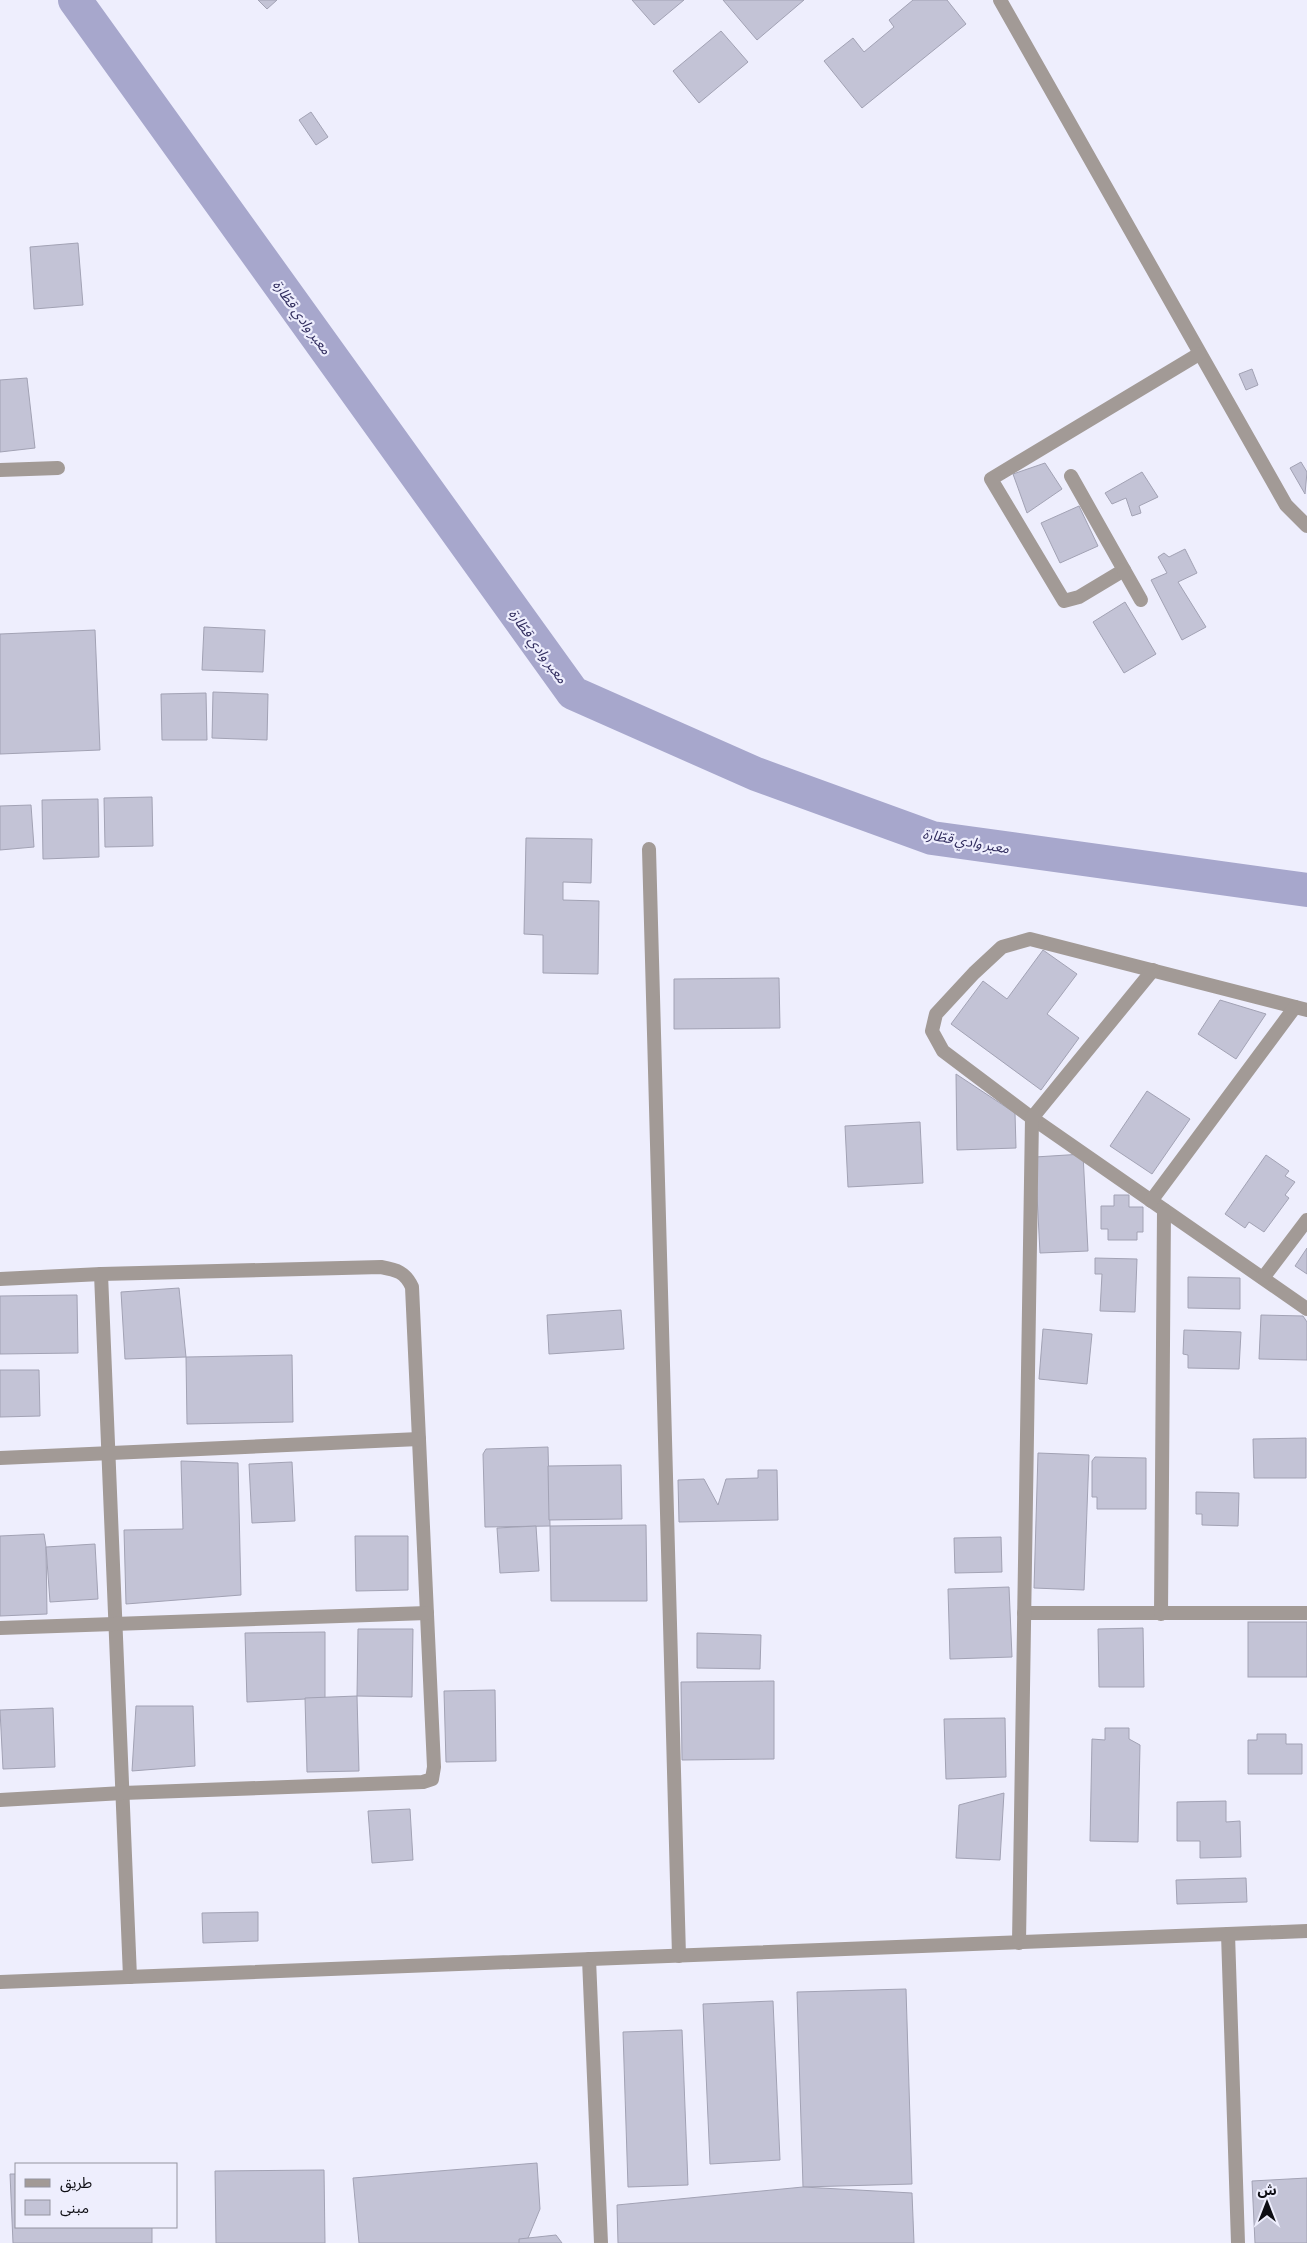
<svg xmlns="http://www.w3.org/2000/svg" width="1307" height="2243" font-family="Literata,'Noto Sans Arabic',serif">
<style>
.lines{fill:none;stroke-linecap:round;stroke-linejoin:round}
.river{stroke:#a7a7cc;stroke-width:34}
.building{fill:#c3c3d6;stroke:#a2a2b4}
.minor{stroke:#a29a96;stroke-width:14}
.tertiary{stroke:#a29a96;stroke-width:14}
.labels{text-anchor:middle;stroke-width:4.5;stroke-linejoin:round;paint-order:stroke}
.water-label{font-size:14px;font-style:italic;fill:#322e5f;stroke:#eeeefd}
</style>
<rect width="100%" height="100%" fill="#eeeefd"/>
<g class="lines">
<!-- river -->
<path class="river" d="M75,0L573,693L756,774L932,838L1307,890"/>
</g>
<!-- building -->
<g class="building">
<path d="M258,0H277L267,9Z"/>
<path d="M632,0H684L654,25Z"/>
<path d="M723,0H804L757,40Z"/>
<path d="M913,0H947L966,24L862,108L824,61L853,38L864,52L894,27L889,20Z"/>
<path d="M721,31L748,62L699,103L673,71Z"/>
<path d="M311,112L328,137L316,145L299,120Z"/>
<path d="M78,243L83,305L34,309L30,247Z"/>
<path d="M1252,369L1258,385L1246,390L1239,374Z"/>
<path d="M27,378L35,448L0,452V380Z"/>
<path d="M1301,462L1307,472L1305,494L1290,468Z"/>
<path d="M1045,463L1062,489L1027,513L1013,474Z"/>
<path d="M1142,472L1158,497L1139,506L1141,513L1132,516L1126,498L1112,504L1105,493Z"/>
<path d="M1079,506L1098,546L1060,563L1041,523Z"/>
<path d="M1185,549L1197,573L1178,582L1206,627L1182,640L1151,580L1167,573L1158,557L1164,553L1169,557Z"/>
<path d="M1125,602L1156,654L1124,673L1093,622Z"/>
<path d="M204,627L265,630L263,672L202,670Z"/>
<path d="M95,630L100,750L0,754V634Z"/>
<path d="M213,692L268,694L267,740L212,738Z"/>
<path d="M206,693L207,740H162L161,694Z"/>
<path d="M152,797L153,846L105,847L104,798Z"/>
<path d="M98,799L99,857L43,859L42,800Z"/>
<path d="M31,805L34,847L0,850V806Z"/>
<path d="M526,838L592,839L591,883L563,882V900L599,901L598,974L543,973V935L524,934Z"/>
<path d="M1043,950L1077,974L1047,1014L1079,1038L1041,1090L951,1024L983,981L1007,999Z"/>
<path d="M779,978L780,1028L674,1029V979Z"/>
<path d="M1220,1000L1266,1014L1236,1059L1198,1034Z"/>
<path d="M956,1074L1015,1113L1016,1148L957,1150Z"/>
<path d="M1147,1091L1190,1119L1152,1174L1110,1146Z"/>
<path d="M920,1122L923,1183L848,1187L845,1126Z"/>
<path d="M1083,1154L1088,1251L1040,1253L1035,1157Z"/>
<path d="M1266,1155L1289,1171L1285,1176L1295,1182L1285,1195L1289,1198L1264,1232L1249,1222L1245,1228L1225,1214Z"/>
<path d="M1114,1195H1129V1207H1143V1232H1137V1240H1108V1229H1101V1206H1114Z"/>
<path d="M1307,1248V1274L1295,1266Z"/>
<path d="M1095,1258L1137,1259L1135,1312L1100,1311L1102,1274H1095Z"/>
<path d="M1188,1277L1240,1278V1309L1188,1308Z"/>
<path d="M179,1288L186,1357L125,1359L121,1292Z"/>
<path d="M77,1295L78,1353L0,1354V1296Z"/>
<path d="M621,1310L624,1349L549,1354L547,1315Z"/>
<path d="M1261,1315L1303,1316L1307,1322V1360L1259,1359Z"/>
<path d="M1043,1329L1092,1334L1087,1384L1039,1379Z"/>
<path d="M1184,1330L1241,1332L1239,1369L1188,1368V1355L1183,1354Z"/>
<path d="M292,1355L293,1422L187,1424L186,1357Z"/>
<path d="M0,1370H39L40,1416L0,1417Z"/>
<path d="M1306,1438V1478H1254L1253,1439Z"/>
<path d="M548,1447L550,1526L485,1527L483,1454L486,1449Z"/>
<path d="M1038,1453L1089,1455L1084,1590L1034,1588Z"/>
<path d="M1095,1457L1146,1458V1509H1097V1497H1092V1461Z"/>
<path d="M181,1461L238,1463L241,1595L126,1604L124,1530L183,1529Z"/>
<path d="M292,1462L295,1521L252,1523L249,1464Z"/>
<path d="M621,1465L622,1519L549,1520L548,1466Z"/>
<path d="M758,1470H777L778,1520L679,1522L678,1480L704,1479L718,1505L726,1479L758,1478Z"/>
<path d="M1196,1492L1239,1493L1238,1526L1202,1525V1514H1196Z"/>
<path d="M646,1525L647,1601H551L550,1526Z"/>
<path d="M536,1526L539,1571L500,1573L497,1528Z"/>
<path d="M44,1534L46,1547L47,1614L0,1616V1536Z"/>
<path d="M355,1536H408V1590L356,1591Z"/>
<path d="M1001,1537L1002,1572L955,1573L954,1538Z"/>
<path d="M95,1544L98,1599L50,1602L46,1547Z"/>
<path d="M1009,1587L1012,1657L950,1659L948,1589Z"/>
<rect x="1248" y="1622" width="59" height="55"/>
<path d="M1143,1628L1144,1687H1099L1098,1629Z"/>
<path d="M358,1629H413L412,1697L357,1696Z"/>
<path d="M325,1632V1698L247,1702L245,1633Z"/>
<path d="M697,1633L761,1635L760,1669L697,1668Z"/>
<path d="M774,1681V1759L682,1760L681,1682Z"/>
<path d="M495,1690L496,1761L446,1762L444,1691Z"/>
<path d="M357,1696L359,1771L307,1772L305,1698Z"/>
<path d="M136,1706H193L195,1766L132,1771Z"/>
<path d="M53,1708L55,1767L3,1769L0,1710Z"/>
<path d="M1005,1718L1006,1777L946,1779L944,1719Z"/>
<path d="M1105,1728H1129V1739L1140,1745L1138,1842L1090,1841L1092,1739L1105,1740Z"/>
<path d="M1257,1734H1286V1744H1302V1774H1248V1740H1257Z"/>
<path d="M1004,1793L1000,1860L956,1858L959,1805Z"/>
<path d="M1226,1801V1822L1240,1821L1241,1857L1200,1858V1841H1177V1802Z"/>
<path d="M410,1809L413,1860L372,1863L368,1811Z"/>
<path d="M1246,1878L1247,1902L1177,1904L1176,1880Z"/>
<path d="M258,1912V1941L203,1943L202,1913Z"/>
<path d="M906,1989L912,2184L803,2187L797,1992Z"/>
<path d="M773,2001L780,2160L710,2164L703,2004Z"/>
<path d="M682,2030L688,2185L628,2187L623,2032Z"/>
<path d="M537,2163L540,2209L526,2243H359L353,2178Z"/>
<path d="M324,2170L325,2243H216L215,2171Z"/>
<path d="M10,2174H16V2227H152V2243H13Z"/>
<path d="M1307,2178V2243H1255L1252,2181Z"/>
<path d="M803,2187L912,2193L914,2243H618L617,2205Z"/>
<path d="M556,2235L562,2243H519V2239Z"/>
</g>
<g class="lines">
<!-- minor -->
<g class="minor">
<path d="M1000,0L1286,505L1307,526"/>
<path d="M0,470L58,468"/>
<path d="M1071,476L1124,570L1079,597L1064,601L991,479L1199,354"/>
<path d="M1124,570L1141,600"/>
<path d="M649,849L679,1956"/>
<path d="M1307,1010L1030,939L1002,947L974,973L936,1014L932,1031L943,1051L1032,1118L1307,1309"/>
<path d="M1151,1201L1295,1007"/>
<path d="M101,1274L130,1977"/>
<path d="M1263,1278L1307,1220"/>
<path d="M0,1279L101,1274L381,1267C397,1270 405,1272 412,1287L434,1767L432,1779L423,1782L123,1793L0,1800"/>
<path d="M0,1458L419,1439"/>
<path d="M1024,1613H1307"/>
<path d="M1161,1614L1164,1210"/>
<path d="M0,1628L427,1613"/>
<path d="M1228,1934L1238,2243"/>
<path d="M1019,1943L1032,1118L1153,970"/>
<path d="M589,1959L601,2243"/>
</g>
<!-- tertiary -->
<path class="tertiary" d="M0,1982L1307,1931"/>
</g>
<g class="labels">
<!-- water labels -->
<g class="water-label">
<text transform="translate(302 317) rotate(54)" y="5">معبر وادي قطّارة</text>
<text transform="translate(538 646) rotate(54)" y="5">معبر وادي قطّارة</text>
<text transform="translate(966 841) rotate(10)" y="5">معبر وادي قطّارة</text>
</g>
</g>
<!-- legend -->
<rect x="15" y="2163" width="162" height="65" fill="#eeeefd" stroke="#9494a0"/>
<rect x="25" y="2179" width="25" height="8" fill="#a29a96" stroke="#9494a0"/>
<text x="60" y="2188" font-size="15" fill="#0e0e14">طريق</text>
<rect x="25" y="2200" width="25" height="15" fill="#c3c3d6" stroke="#9494a0"/>
<text x="60" y="2213" font-size="15" fill="#0e0e14">مبنى</text>
<!-- north arrow -->
<g transform="translate(1267 2203)" stroke="#eeeefd" stroke-width="4" paint-order="stroke">
<path d="M0-4L9 19L0 12L-9 19Z" fill="#0e0e14"/>
<text y="-8" font-size="14" font-weight="bold" text-anchor="middle" fill="#0e0e14">ش</text>
</g>
</svg>
